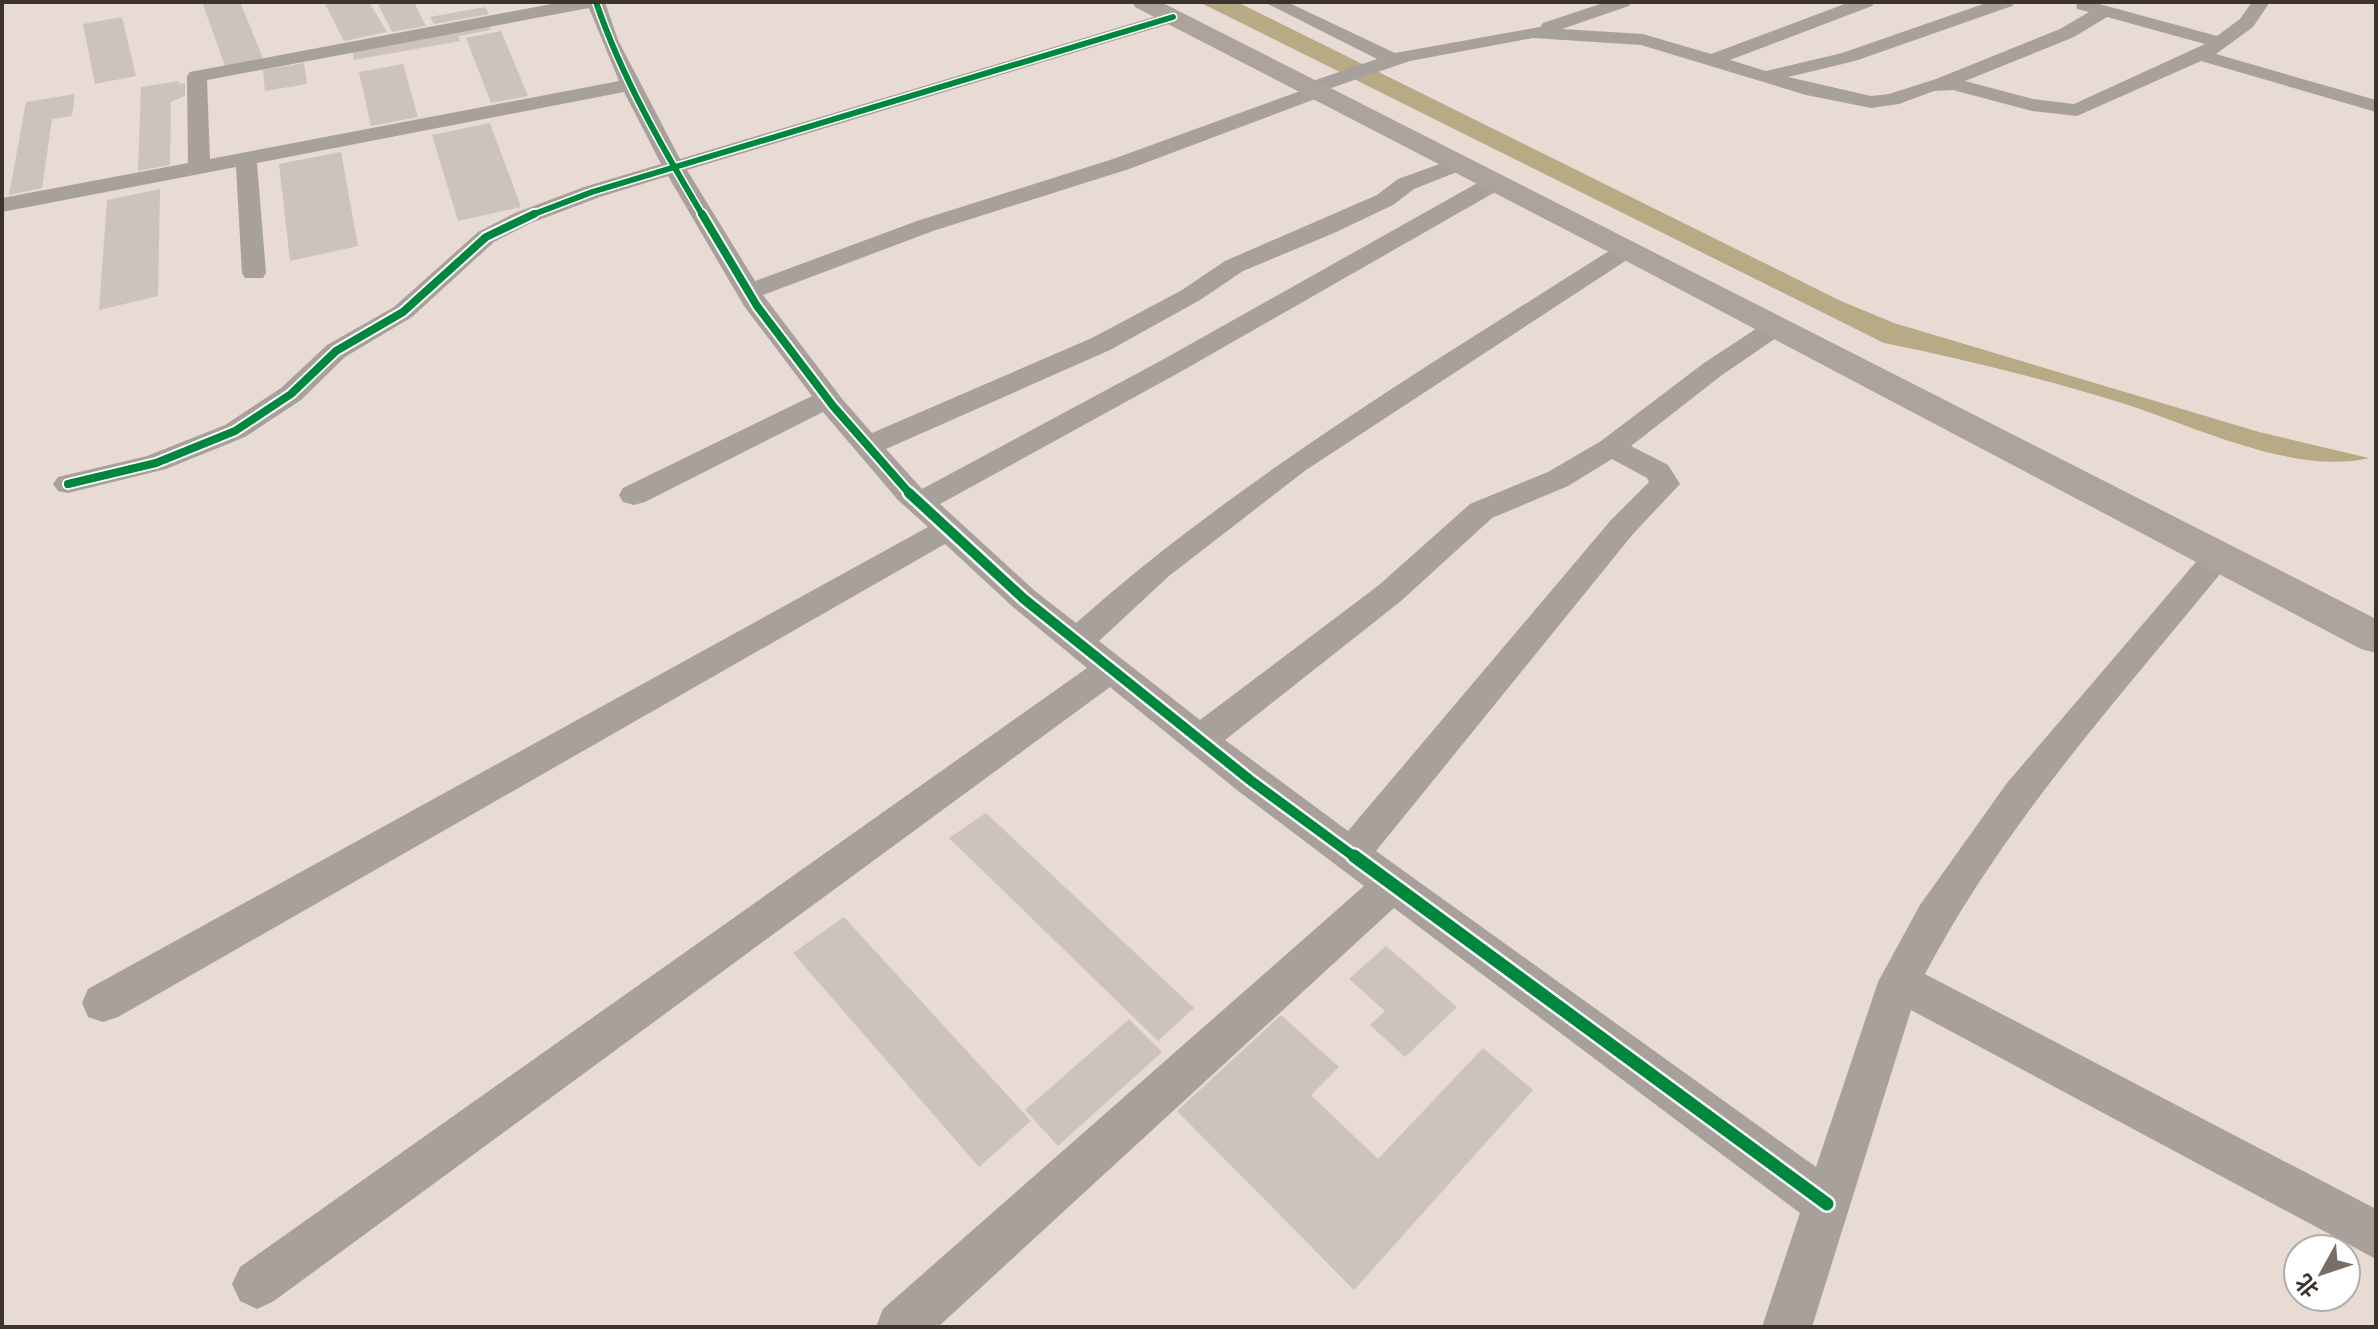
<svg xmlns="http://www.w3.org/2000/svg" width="2378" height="1329" font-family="Merriweather,'Noto Sans SC',serif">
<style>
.water{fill:#b7aa84}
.building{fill:#cdc3be}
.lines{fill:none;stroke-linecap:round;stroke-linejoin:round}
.minor{fill:#a8a19b;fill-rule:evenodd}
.major{fill:#aca49b;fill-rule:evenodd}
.cycleway-far3-casing{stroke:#fff;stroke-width:9}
.cycleway-far2-casing{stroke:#fff;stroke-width:12}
.cycleway-far1-casing{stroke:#fff;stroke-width:15}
.cycleway-casing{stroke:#fff;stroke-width:18}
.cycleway-far3{stroke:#00873e;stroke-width:6}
.cycleway-far2{stroke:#00873e;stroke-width:8}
.cycleway-far1{stroke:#00873e;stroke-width:10}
.cycleway{stroke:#00873e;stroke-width:13}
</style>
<rect width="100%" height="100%" fill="#e7dbd3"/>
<!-- water -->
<path class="water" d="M1199,2H1237L1841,301L1894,323L2259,432L2369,458C2295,476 2194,426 2122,403C2044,379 1964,359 1884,343Z"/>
<!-- building -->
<g class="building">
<path d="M202,2H240L263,58L225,66Z"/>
<path d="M324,2H369L387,32L344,41Z"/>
<path d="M377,2H414L426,26L392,32Z"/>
<path d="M485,7L489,14L434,24L430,17Z"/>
<path d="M122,17L136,76L95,84L83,24Z"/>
<path d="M489,26L491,30L458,36L460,41L354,60L352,49Z"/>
<path d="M501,31L528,96L491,103L466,38Z"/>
<path d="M304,63L307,84L265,91L263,70Z"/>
<path d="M403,64L418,117L371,126L359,72Z"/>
<path d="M179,81V84L185,83V96L171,102L170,165L138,171L141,87Z"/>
<path d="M75,94L72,116L52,119L42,188L9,195L26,102Z"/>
<path d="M490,123L521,207L458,221L432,135Z"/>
<path d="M341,152L358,246L290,261L279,164Z"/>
<path d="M160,189L158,296L99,310L107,200Z"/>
<path d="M986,813L1194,1008L1158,1041L949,838Z"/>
<path d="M844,917L1031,1121L979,1167L793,953Z"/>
<path d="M1386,946L1457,1007L1405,1057L1370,1025L1385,1011L1349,979Z"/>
<path d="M1281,1015L1339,1067L1311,1095L1378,1159L1483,1048L1533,1090L1354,1290L1177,1111Z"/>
<path d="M1129,1019L1162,1052L1058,1146L1025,1110Z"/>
</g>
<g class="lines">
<!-- minor -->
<path class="minor" d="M562,2H605L618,40L680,159L1167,13L1173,12L1182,17L1179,21L687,170L755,281L917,221L1113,159L1303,90L1304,84L1377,59L1264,2H1287L1395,53L1540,27L1543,23L1606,2H1632L1629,6L1562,29L1643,34L1711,54L1850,2H1875L1872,6L1730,60L1766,71L1842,53L1989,2H2015L2012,6L1855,61L1788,77L1871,96L1889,94L1936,79L2060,29L2089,12L2077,9L2076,2H2092L2217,36L2240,19L2252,2H2270L2253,27L2216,54L2376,100V112L2201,61L2077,116L2032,111L1953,90L1934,91L1899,104L1871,108L1806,95L1641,45L1533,38L1410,61L1328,89L1326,95L1129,169L933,231L763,295L843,400L872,433L1092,338L1182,290L1225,261L1377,195L1398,179L1459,157L1470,163L1467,168L1414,189L1393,205L1334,233L1243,271L1200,300L1110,350L886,449L922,489L1164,359L1488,177H1504L1507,182L1504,187L1182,371L940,504L1035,591L1076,623C1242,476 1433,363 1620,244H1636L1640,249L1636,254L1306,470L1169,576L1099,641L1200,720L1379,585L1470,504L1548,472L1601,441L1704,363L1768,321H1786L1790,326L1786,331L1722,375L1631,446L1668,465L1680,484L1633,534L1376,851L1816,1167L1878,982L1920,905L2007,783L2207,549L2218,545L2229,549L2234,556L2229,563C2122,695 2004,823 1925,974L2376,1209V1259L1911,1010L1812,1327H1762L1800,1213L1394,908L938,1327H876L883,1309L1364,886L1237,790L1110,687L274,1301L257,1309L240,1301L232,1284L240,1267L1087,668L1013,607L945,544L118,1017L103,1022L88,1017L82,1003L88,989L928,527L898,500L823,412L645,502L634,505L623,502L619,495L623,488L812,396L744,306L668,176L600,197L531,223L494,242L412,317L345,357L301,400L245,437L166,469L68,493L58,491L53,484L58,477L147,456L225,425L281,388L327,345L394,307L478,232L515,213L584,187L661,164L624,92L257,163L266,273L263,278H245L242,273L236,167L2,212V198L188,163L187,76L190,72ZM589,8L619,81L210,159L207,80ZM2107,17L2205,44L2074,104L2033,99L1965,81L2074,37ZM1612,459L1647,478L1649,482L1611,520L1348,831L1225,740L1401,601L1492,518L1568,486Z"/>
<!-- major -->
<path class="major" d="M1132,2H1161L2376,619V653L2361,649L1630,263L1135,7Z"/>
<defs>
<g id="cycleway-far3">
<path d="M596,2C622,78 662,147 703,216"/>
<path d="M529,216L592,192L1173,17"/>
</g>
<g id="cycleway-far2">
<path d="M702,214L757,306L833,406L911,495"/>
<path d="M68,484L156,463L235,431L291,394L336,351L403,312L486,237L534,214"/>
</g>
<path id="cycleway-far1" d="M909,493L1024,599L1250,780L1356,858"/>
<path id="cycleway" d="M1354,856L1827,1204"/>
</defs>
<!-- cycleway-far3 casing -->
<use href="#cycleway-far3" class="cycleway-far3-casing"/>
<!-- cycleway-far2 casing -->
<use href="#cycleway-far2" class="cycleway-far2-casing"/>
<!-- cycleway-far1 casing -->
<use href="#cycleway-far1" class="cycleway-far1-casing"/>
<!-- cycleway casing -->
<use href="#cycleway" class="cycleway-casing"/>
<!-- cycleway-far3 -->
<use href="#cycleway-far3" class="cycleway-far3"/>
<!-- cycleway-far2 -->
<use href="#cycleway-far2" class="cycleway-far2"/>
<!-- cycleway-far1 -->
<use href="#cycleway-far1" class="cycleway-far1"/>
<!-- cycleway -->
<use href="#cycleway" class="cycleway"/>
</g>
<!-- border -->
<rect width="2378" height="1329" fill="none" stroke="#3b332d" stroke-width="8"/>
<!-- north arrow -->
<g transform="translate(2322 1273) rotate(230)"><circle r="38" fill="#ffffff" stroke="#b1adab" stroke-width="2"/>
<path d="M0-6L14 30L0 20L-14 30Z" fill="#776e67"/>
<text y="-12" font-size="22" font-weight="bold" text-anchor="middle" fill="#3b332d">北</text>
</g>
</svg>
